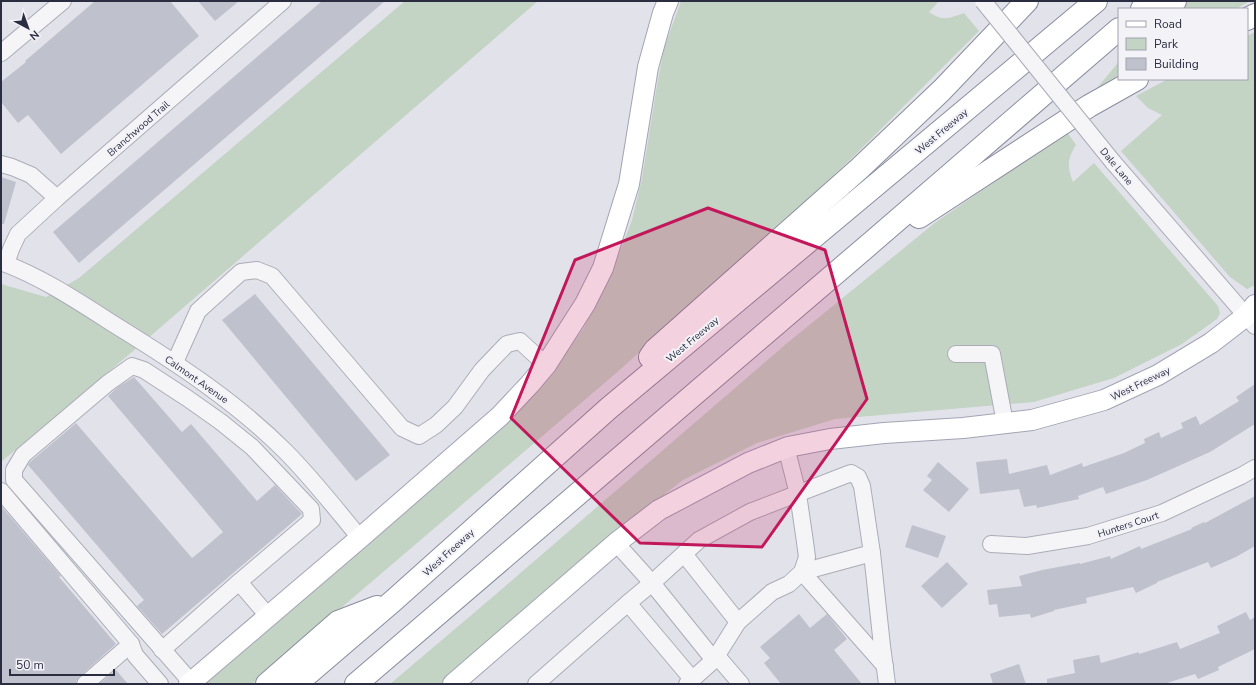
<svg xmlns="http://www.w3.org/2000/svg" width="1256" height="685" font-family="'Nunito Sans',sans-serif">
<style>
.green{fill:#c3d3c4}
.building{fill:#bfc1cd}
.lines{fill:none;stroke-linecap:round;stroke-linejoin:round}
.minor-casing{stroke:#abacb7;stroke-width:18}
.major-casing{stroke:#a2a4b5;stroke-width:22}
.highway-casing{stroke:#8a8da0;stroke-width:24}
.minor{stroke:#f5f5f8;stroke-width:16}
.major{stroke:#fff;stroke-width:20}
.highway{stroke:#fff;stroke-width:22}
.minor-bridge-casing{stroke:#abacb7;stroke-width:18;stroke-linecap:butt}
.minor-bridge{stroke:#f5f5f8;stroke-width:16}
.marked{fill:#c2185b;fill-opacity:0.2;stroke:#c2185b;stroke-width:3;stroke-linejoin:round}
.labels{text-anchor:middle;stroke-width:4;stroke-linejoin:round;paint-order:stroke}
.street-label{font-size:10px;fill:#2b2d41;stroke:#f2f2f7}
</style>
<rect width="100%" height="100%" fill="#e2e3ea"/>
<!-- green -->
<g class="green">
<path d="M405,1H538L132,352L1,462V284L46,297L79,278Z"/>
<path d="M681,1H939L929,12C943,22 950,18 964,13L979,31L854,156L722,279L615,374L252,684H203L551,374L583,329L610,277L632,220L642,178L657,85L664,48Z"/>
<path d="M1189,1H1250L1236,9H1180Z"/>
<path d="M1255,32V285L1247,289L1230,277L1121,151L1162,115L1148,108L1136,96L1168,79H1247V36Z"/>
<path d="M1119,62V75L1097,88L1117,64Z"/>
<path d="M1067,132L1076,145C1067,159 1067,167 1073,182L1094,163L1218,306L1220,313L1217,319L1182,344L1114,378L1034,402L835,419L757,443L683,480L635,517L440,684H390L495,595L786,344L936,222Z"/>
</g>
<!-- building -->
<g class="building">
<path d="M95,1H170L199,36L61,154L28,115L18,123L1,102V82L26,62L25,61Z"/>
<path d="M198,1H239L215,21Z"/>
<path d="M322,1H385L79,263L53,232Z"/>
<path d="M1,177L16,182L4,224H1Z"/>
<path d="M255,294L390,455L356,481L222,320Z"/>
<path d="M134,377L182,432L191,424L257,501L275,485L302,514L162,634L137,606L144,600L28,465L30,462L76,423L192,558L202,550L223,532L108,396L118,387Z"/>
<path d="M1255,384V424L1210,452L1147,480L1106,494L1103,487L1078,496L1079,499L1037,508L1036,505L1024,507L1019,489L980,494L976,462L1007,459L1009,474L1047,465L1050,475L1082,463L1083,467L1124,453L1145,443L1144,439L1159,432L1161,438L1183,428L1181,423L1196,416L1200,425L1239,401L1236,397Z"/>
<path d="M938,462L969,489L949,512L923,490L932,480L927,476Z"/>
<path d="M1255,496V546L1236,557L1211,568L1208,562L1157,582V583L1136,593L1133,587L1086,598L1087,603L1054,610V611L1031,618L1030,614L999,617L997,604L989,605L987,590L1022,586L1019,576L1042,570L1080,563V564L1110,556L1111,559L1140,546L1141,549L1192,529L1191,528L1204,522L1205,523Z"/>
<path d="M1,506L61,576L59,577L116,644L79,677L76,681V684H1Z"/>
<path d="M912,525L946,536L938,558L905,547Z"/>
<path d="M947,562L968,584L942,608L921,586Z"/>
<path d="M1246,612L1250,620L1255,617V649L1218,667L1219,670L1198,679L1195,674L1164,684H1047V679L1075,673L1073,660L1099,655L1101,663L1139,652V654L1177,642L1180,649L1220,633L1217,626Z"/>
<path d="M799,614L810,628L827,614L847,639L834,650L862,684H781L764,663L770,658L760,647Z"/>
<path d="M1019,664L1026,684H993L990,674Z"/>
<path d="M116,670L128,684H99Z"/>
</g>
<g class="lines">
<defs>
<g id="minor">
<path d="M1,53L63,1"/>
<path d="M1113,162L1255,326"/>
<path d="M1,164L12,167L31,175L57,198"/>
<path d="M1,262C42,277 79,302 115,325C175,362 235,401 285,451C312,478 336,509 360,538"/>
<path d="M6,264L11,249L18,234L57,198L283,1"/>
<path d="M956,354H992L1005,423"/>
<path d="M175,362L198,311L241,272L257,270L272,276L402,428L419,436L436,425L455,407L482,370L507,344L520,341L546,365"/>
<path d="M1,491L131,644L135,655L160,684"/>
<path d="M616,543L652,583L714,660L687,684"/>
<path d="M991,544L1027,546L1088,536L1162,513L1241,476L1255,468"/>
<path d="M872,553L882,646L887,684"/>
<path d="M684,554L738,622"/>
<path d="M162,650L239,582"/>
<path d="M717,656L741,684"/>
<path d="M714,660L738,622L772,592L789,584L802,572L807,557L804,535L798,494L786,447"/>
<path d="M692,679L628,603L652,583L699,540L750,512L851,473L858,477L862,486L872,553L802,572L885,666"/>
<path d="M191,682L14,480V470L23,455L108,383L132,366L144,370L187,398L221,422L252,447L311,509L312,520L239,582L269,617"/>
<path d="M85,684L131,644"/>
<path d="M536,684L628,603"/>
</g>
<g id="major">
<path d="M189,684L360,538L500,416L530,384L546,365L585,304L603,268L629,184L648,67L663,13L668,1"/>
<path d="M453,684L616,543L659,510L748,463L788,447L830,439L884,433L963,428L1032,420L1104,400L1158,375L1211,343L1246,316L1255,305"/>
</g>
<g id="highway">
<path d="M1142,9L1151,1"/>
<path d="M1165,9L1175,1"/>
<path d="M1247,19L1255,15"/>
<path d="M919,217L1089,106L1137,79"/>
<path d="M650,357L655,350L860,168L942,90L1027,1"/>
<path d="M267,684L338,622L377,607"/>
<path d="M296,684L393,601L609,408L1096,1"/>
<path d="M356,684L872,242L1119,29"/>
</g>
</defs>
<!-- minor casing -->
<use href="#minor" class="minor-casing"/>
<!-- major casing -->
<use href="#major" class="major-casing"/>
<!-- highway casing -->
<use href="#highway" class="highway-casing"/>
<!-- minor -->
<use href="#minor" class="minor"/>
<!-- major -->
<use href="#major" class="major"/>
<!-- highway -->
<use href="#highway" class="highway"/>
<defs>
<path id="minor-bridge" d="M983,1L1113,162"/>
</defs>
<!-- minor-bridge casing -->
<use href="#minor-bridge" class="minor-bridge-casing"/>
<!-- minor-bridge -->
<use href="#minor-bridge" class="minor-bridge"/>
</g>
<!-- marked area -->
<path class="marked" d="M708,208L825,250L867,399L762,547L640,543L511,418L575,260Z"/>
<g class="labels">
<!-- street labels -->
<g class="street-label">
<text transform="translate(138 128) rotate(-41)" y="4">Branchwood Trail</text>
<text transform="translate(941 131) rotate(-40)" y="4">West Freeway</text>
<text transform="translate(1117 166) rotate(50)" y="4">Dale Lane</text>
<text transform="translate(692 339) rotate(-40)" y="4">West Freeway</text>
<text transform="translate(197 379) rotate(35)" y="4">Calmont Avenue</text>
<text transform="translate(1140 383) rotate(-26)" y="4">West Freeway</text>
<text transform="translate(1128 524) rotate(-18)" y="4">Hunters Court</text>
<text transform="translate(448 552) rotate(-42)" y="4">West Freeway</text>
</g>
</g>
<!-- border -->
<rect width="1256" height="685" fill="none" stroke="#2b2d41" stroke-width="4"/>
<!-- legend -->
<rect x="1118" y="8" width="130" height="72" fill="#f2f2f7" stroke="#a2a3ae"/>
<rect x="1126" y="21" width="20" height="6" fill="#ffffff" stroke="#a2a3ae"/>
<text x="1154" y="28" font-size="12" fill="#2b2d41">Road</text>
<rect x="1126" y="38" width="20" height="12" fill="#c3d3c4" stroke="#a2a3ae"/>
<text x="1154" y="48" font-size="12" fill="#2b2d41">Park</text>
<rect x="1126" y="58" width="20" height="12" fill="#bfc1cd" stroke="#a2a3ae"/>
<text x="1154" y="68" font-size="12" fill="#2b2d41">Building</text>
<!-- north arrow -->
<g transform="translate(28 28) rotate(139)" stroke="#f2f2f7" stroke-width="3" paint-order="stroke">
<path d="M0-3L7 15L0 10L-7 15Z" fill="#2b2d41"/>
<text y="-6" font-size="11" font-weight="bold" text-anchor="middle" fill="#2b2d41">N</text>
</g>
<!-- scale -->
<path d="M10 669v6h104v-6" fill="none" stroke="#2b2d41" stroke-width="2"/>
<text x="16" y="669" font-size="12" fill="#2b2d41" stroke="#f2f2f7" stroke-width="3" paint-order="stroke">50 m</text>
</svg>
